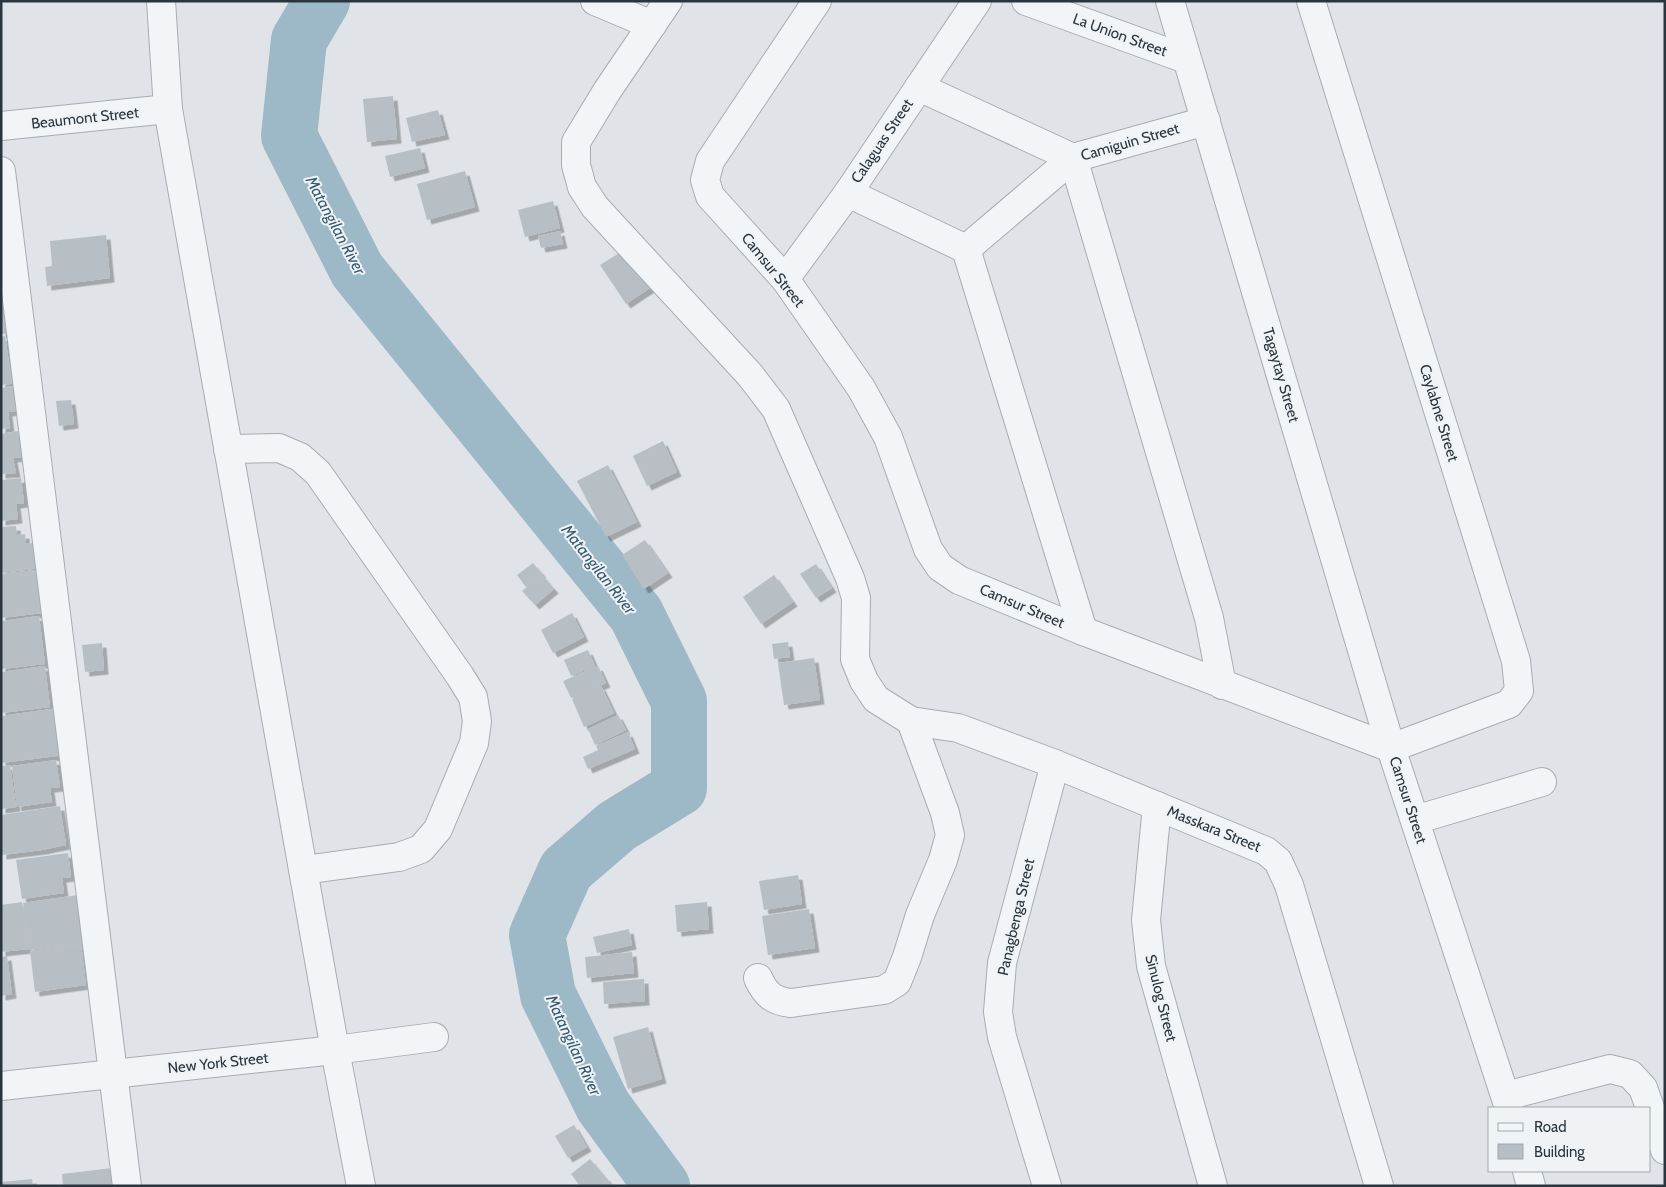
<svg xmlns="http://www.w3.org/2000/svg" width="1666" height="1187" font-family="Cabin,sans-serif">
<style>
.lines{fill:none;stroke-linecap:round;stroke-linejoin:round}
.river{stroke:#9db8c6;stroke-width:56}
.building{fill:#b7bfc4;filter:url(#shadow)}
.minor-casing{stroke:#a6acb2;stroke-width:30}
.minor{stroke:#f2f5f7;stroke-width:28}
.labels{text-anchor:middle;stroke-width:4;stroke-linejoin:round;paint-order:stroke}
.street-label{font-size:15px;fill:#2a353e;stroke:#eff3f6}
.water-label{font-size:16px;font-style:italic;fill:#365a70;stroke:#eff3f6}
</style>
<defs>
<filter id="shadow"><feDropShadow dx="4.5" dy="4.5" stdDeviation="0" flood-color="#0004"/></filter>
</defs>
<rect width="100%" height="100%" fill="#e0e4e8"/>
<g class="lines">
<!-- river -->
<path class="river" d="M322,1L299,40L289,136L357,270L636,614L679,701V788L617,826L566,870L537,935L548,995L603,1106L662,1186"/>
</g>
<!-- building -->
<g class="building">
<path d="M393,96L397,139L367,142L363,99Z"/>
<path d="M438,110L445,135L412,142L406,118Z"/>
<path d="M420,148L425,168L390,177L385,156Z"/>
<path d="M465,171L475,207L427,220L417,184Z"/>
<path d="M553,201L560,228L525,237L518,210Z"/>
<path d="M560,231L563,244L541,248L538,236Z"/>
<path d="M106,235L110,278L47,286L45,267L52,266L50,241Z"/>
<path d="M624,250L650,288L626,304L600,265Z"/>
<path d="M1,296L5,316L13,333L1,334Z"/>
<path d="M5,336L9,363L17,362L19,383L1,385V337Z"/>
<path d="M13,386L16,411L8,412L10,428L1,429V388Z"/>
<path d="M71,400L74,424L59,426L56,401Z"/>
<path d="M18,431L22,457L13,458L16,473L1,474V434Z"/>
<path d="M663,441L677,472L647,486L633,456Z"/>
<path d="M608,465L637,522L606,537L577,481Z"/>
<path d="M21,478L24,503L16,504L18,519L1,521V480Z"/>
<path d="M16,526L17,535L25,534L26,544L38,542L41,568L1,573V527Z"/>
<path d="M645,540L668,573L644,589L622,555Z"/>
<path d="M533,563L542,574L526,587L517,575Z"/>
<path d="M816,564L832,588L816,598L800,574Z"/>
<path d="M44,569L50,612L1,618V574Z"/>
<path d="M542,575L554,589L535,605L522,591Z"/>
<path d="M774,575L793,602L761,624L743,597Z"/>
<path d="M572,613L584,637L553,653L541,630Z"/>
<path d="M39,616L45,664L1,669V621Z"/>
<path d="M788,642L790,657L774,659L772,644Z"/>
<path d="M102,643L104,670L85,672L82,645Z"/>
<path d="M588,650L595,666L571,676L564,660Z"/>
<path d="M814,658L820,700L784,705L778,663Z"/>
<path d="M45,666L50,707L1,713V672Z"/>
<path d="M598,666L606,683L571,698L563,681Z"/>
<path d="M601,686L614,713L584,727L572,699Z"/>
<path d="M59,708L65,755L1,763V716Z"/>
<path d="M618,715L626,730L595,745L588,729Z"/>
<path d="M628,732L635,749L588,769L583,757L598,750L596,746Z"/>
<path d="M56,760L60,787L50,788L52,802L17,807L12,766Z"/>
<path d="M10,765L16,807L1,809V766Z"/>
<path d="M60,806L66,845L42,850L2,855L1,815Z"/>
<path d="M68,853L71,877L62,878L64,893L22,899L16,860Z"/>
<path d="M798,875L802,904L764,910L759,881Z"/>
<path d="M78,895L84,943L29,950L23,903Z"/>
<path d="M22,902L28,949L1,952V905Z"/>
<path d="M707,902L709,929L677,932L675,905Z"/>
<path d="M809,909L815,948L768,955L762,916Z"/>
<path d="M629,929L632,945L597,953L593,937Z"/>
<path d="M81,944L86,985L35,992L30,951Z"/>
<path d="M632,952L634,973L587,978L585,957Z"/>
<path d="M7,956L12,994L1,996V957Z"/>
<path d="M644,979L645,1001L604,1004L603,982Z"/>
<path d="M648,1027L662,1079L628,1089L613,1037Z"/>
<path d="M574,1125L587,1147L568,1158L555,1136Z"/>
<path d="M590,1159L604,1176L591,1186H580L571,1174Z"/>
<path d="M112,1168L114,1186H63L62,1174Z"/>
<path d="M605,1176L612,1186H593Z"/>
<path d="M32,1179L33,1186H1V1182Z"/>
</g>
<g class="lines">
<defs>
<g id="minor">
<path d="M161,1L168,109L335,1050L361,1186"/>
<path d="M595,1L652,25"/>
<path d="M668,1L607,91L576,142V165L582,187L595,207L750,375L776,409L850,578L856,598L855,659L864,681L876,699L911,721L945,813L950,835L943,860L920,915L907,957L897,982L884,990L791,1003C773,1001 766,995 758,978"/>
<path d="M817,1L710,161L705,180L710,196L785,279L861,388L888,437L928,549L940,567L959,580L1083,631L1391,748L1509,1108"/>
<path d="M1026,1L1186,59"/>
<path d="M1170,1L1391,748L1509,704L1519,691L1516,661L1311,1"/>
<path d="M919,87L1073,158L1209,618L1222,685"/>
<path d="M1,126L168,109"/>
<path d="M1,171L127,1186"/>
<path d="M848,193L966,249L1083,631"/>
<path d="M966,249L1073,158L1206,121"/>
<path d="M785,279L848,193L977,1"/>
<path d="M228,449L279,448L300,457L318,473L460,676L473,697L477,721L474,743L438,829L421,849L399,857L304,870"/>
<path d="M911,721L958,728L1055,764L1266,851L1278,861L1289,885L1379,1186"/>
<path d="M1157,806L1146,920L1151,966L1213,1186"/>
<path d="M1415,820L1542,782"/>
<path d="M1,1086L335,1050L434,1037"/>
<path d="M1506,1096L1610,1069L1630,1074L1643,1088L1665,1150"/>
<path d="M1527,1171L1531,1186"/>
<path d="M1047,1186L1002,1037L998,1012L1002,963L1055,764"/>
</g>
</defs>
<!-- minor casing -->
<use href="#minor" class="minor-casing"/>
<!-- minor -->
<use href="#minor" class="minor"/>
</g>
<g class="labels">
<!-- street labels -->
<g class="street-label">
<text transform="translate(1120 35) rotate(20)" y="5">La Union Street</text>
<text transform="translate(85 118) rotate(-6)" y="5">Beaumont Street</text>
<text transform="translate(882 141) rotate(-56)" y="5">Calaguas Street</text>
<text transform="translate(1130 142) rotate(-16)" y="5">Camiguin Street</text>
<text transform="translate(773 270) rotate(51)" y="5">Camsur Street</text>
<text transform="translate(1281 375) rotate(74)" y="5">Tagaytay Street</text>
<text transform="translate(1439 413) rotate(73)" y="5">Caylabne Street</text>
<text transform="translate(1022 606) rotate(23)" y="5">Camsur Street</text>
<text transform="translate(1408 800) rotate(72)" y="5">Camsur Street</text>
<text transform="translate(1214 829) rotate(22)" y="5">Masskara Street</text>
<text transform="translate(1016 917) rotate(-77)" y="5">Panagbenga Street</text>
<text transform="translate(1161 998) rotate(76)" y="5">Sinulog Street</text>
<text transform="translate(218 1063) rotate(-6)" y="5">New York Street</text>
</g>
<!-- water labels -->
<g class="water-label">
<text transform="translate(336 225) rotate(62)" y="6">Matangilan River</text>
<text transform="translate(599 569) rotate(52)" y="6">Matangilan River</text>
<text transform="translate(574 1045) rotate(65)" y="6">Matangilan River</text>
</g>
</g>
<!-- border -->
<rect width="1666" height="1187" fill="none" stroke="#2a353e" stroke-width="5"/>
<!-- legend -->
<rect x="1488" y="1107" width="162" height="65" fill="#eff3f6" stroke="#a0a7ac"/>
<rect x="1498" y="1123" width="25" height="8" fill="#f2f5f7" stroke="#a0a7ac"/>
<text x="1534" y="1132" font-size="15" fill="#2a353e">Road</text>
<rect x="1498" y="1144" width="25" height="15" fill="#b7bfc4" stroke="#a0a7ac"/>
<text x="1534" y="1157" font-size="15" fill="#2a353e">Building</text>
</svg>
